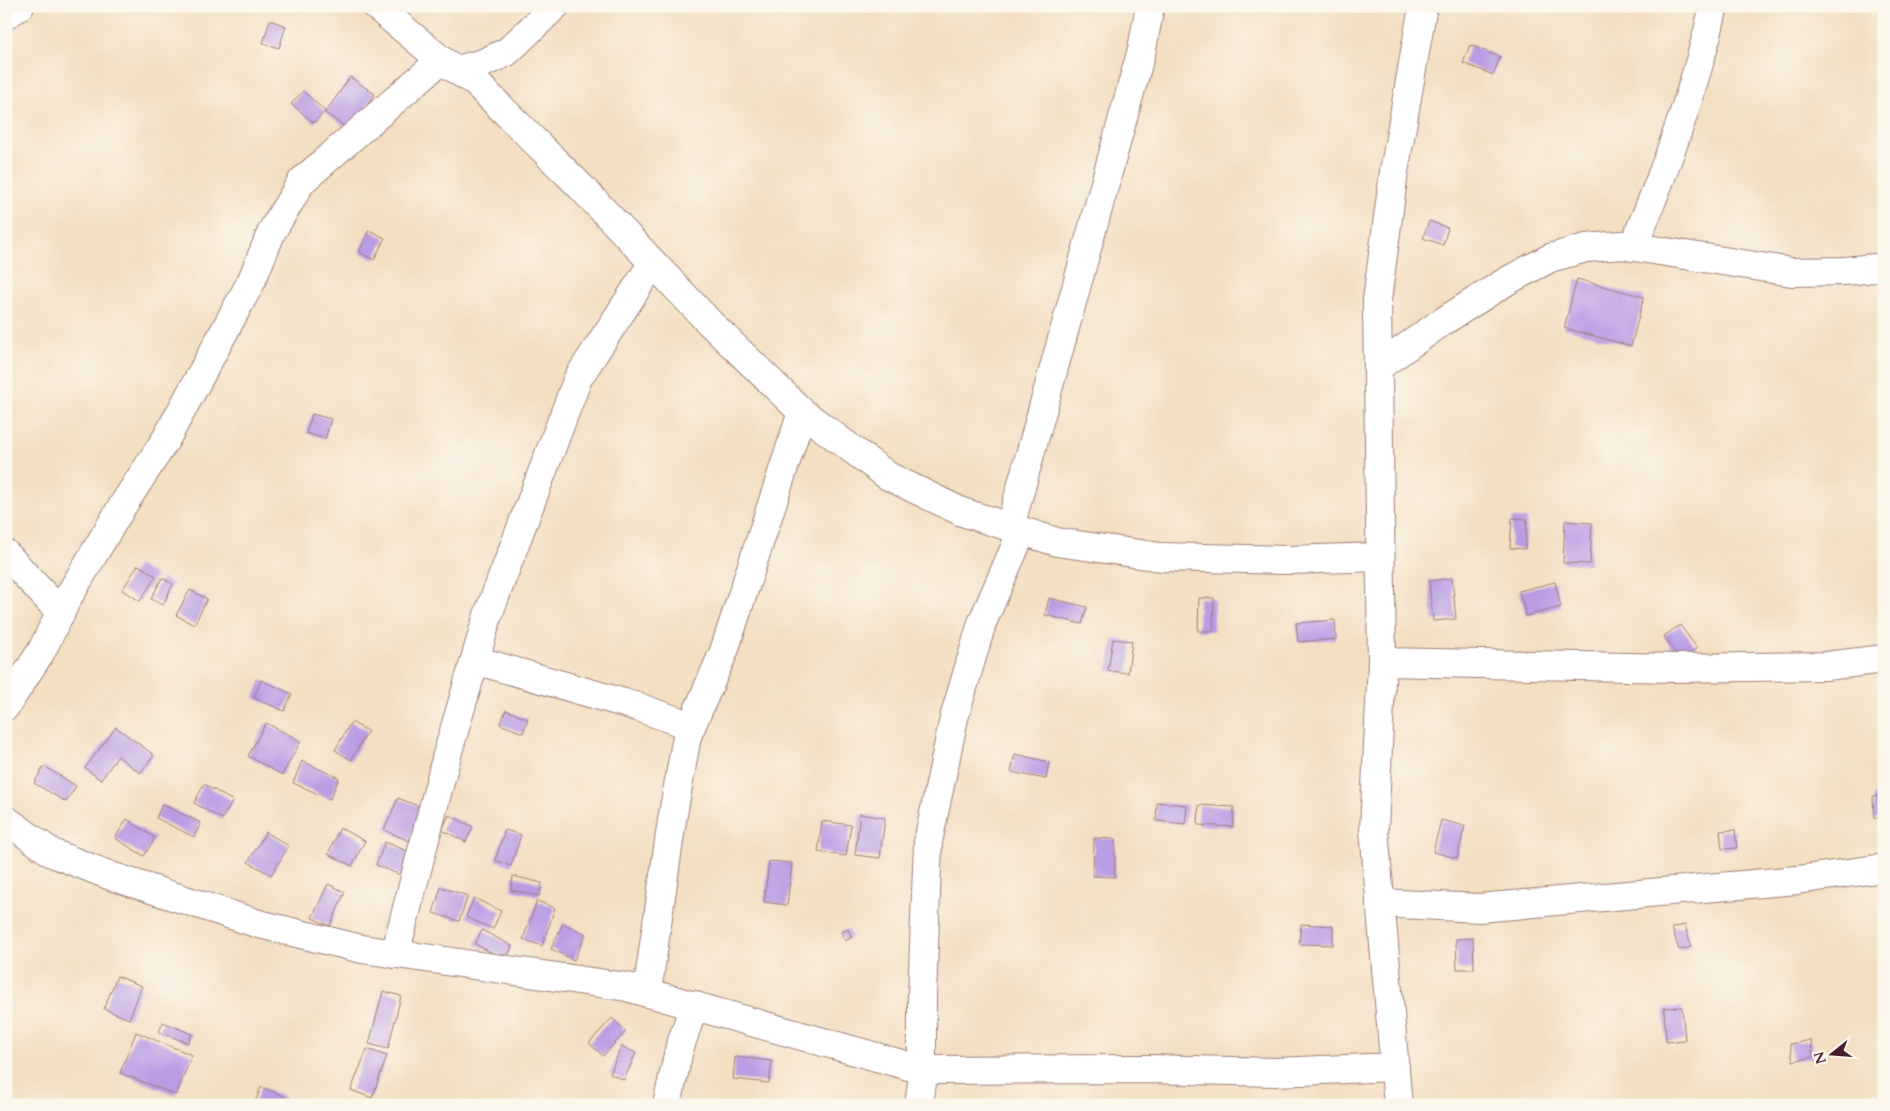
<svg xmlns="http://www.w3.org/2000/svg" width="1890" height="1111" font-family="Cardo,serif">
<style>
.building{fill:#b89ce4}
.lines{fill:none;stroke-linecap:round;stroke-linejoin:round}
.minor-casing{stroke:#9e7f76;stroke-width:30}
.minor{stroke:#fff;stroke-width:28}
</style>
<rect width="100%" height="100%" fill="#fbf7ec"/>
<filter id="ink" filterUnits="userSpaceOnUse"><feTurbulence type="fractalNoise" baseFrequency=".02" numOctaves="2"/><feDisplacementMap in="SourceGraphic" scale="10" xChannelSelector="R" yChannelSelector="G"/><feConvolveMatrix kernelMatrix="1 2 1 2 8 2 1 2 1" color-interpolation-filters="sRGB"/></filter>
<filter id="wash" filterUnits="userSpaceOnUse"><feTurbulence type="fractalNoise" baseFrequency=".0096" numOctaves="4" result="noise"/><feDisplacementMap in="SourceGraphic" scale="20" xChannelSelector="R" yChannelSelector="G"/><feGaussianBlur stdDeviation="1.12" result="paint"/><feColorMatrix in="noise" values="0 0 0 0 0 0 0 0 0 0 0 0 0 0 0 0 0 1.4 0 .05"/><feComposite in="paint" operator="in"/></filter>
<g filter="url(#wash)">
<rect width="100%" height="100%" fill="#f3dfc2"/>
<g id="blocks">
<!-- building -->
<g class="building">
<path d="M270,20L286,26L279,48L263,43Z"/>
<path d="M1470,45L1500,57L1493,75L1463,63Z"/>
<path d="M350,77L375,94L350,130L325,113Z"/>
<path d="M303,91L325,111L314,123L291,104Z"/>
<path d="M1429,221L1448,228L1443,245L1423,238Z"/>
<path d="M369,230L385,238L374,260L359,252Z"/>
<path d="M1577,279L1644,297L1631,346L1564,328Z"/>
<path d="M312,414L331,419L325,439L306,433Z"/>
<path d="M1512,518L1527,519L1525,549L1510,548Z"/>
<path d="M1565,521L1592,523L1590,564L1563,563Z"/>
<path d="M138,565L156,576L140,601L122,590Z"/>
<path d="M162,578L173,584L163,605L151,599Z"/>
<path d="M1452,578L1456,619L1433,621L1429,581Z"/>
<path d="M1555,582L1561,607L1526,616L1519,591Z"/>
<path d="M190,590L207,599L194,625L176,615Z"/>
<path d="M1049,598L1087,607L1082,624L1045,615Z"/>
<path d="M1199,598H1214L1213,631H1198Z"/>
<path d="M1335,620L1336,639L1298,642L1296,623Z"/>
<path d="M1680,625L1697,648L1680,660L1664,636Z"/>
<path d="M1113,639L1132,641L1128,673L1108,671Z"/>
<path d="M261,680L292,694L284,711L254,698Z"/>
<path d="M506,710L528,719L523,733L500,724Z"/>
<path d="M351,722L368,731L351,760L335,750Z"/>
<path d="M266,723L301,741L282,775L248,756Z"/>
<path d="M116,727L154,755L140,773L118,756L101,780L85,768Z"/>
<path d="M1015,754L1049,762L1046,779L1011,772Z"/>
<path d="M302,761L339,778L330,799L293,783Z"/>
<path d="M44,766L76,786L66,802L34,783Z"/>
<path d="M204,784L233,801L222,819L194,803Z"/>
<path d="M1873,796H1884V817L1874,818Z"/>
<path d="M398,798L423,808L409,841L384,830Z"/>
<path d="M1157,802L1187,805L1185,824L1156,821Z"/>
<path d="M162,804L201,823L194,837L156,818Z"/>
<path d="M1199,805L1234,807L1233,827L1198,825Z"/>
<path d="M860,814L885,818L880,858L855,855Z"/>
<path d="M449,815L473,827L466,842L442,830Z"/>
<path d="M127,819L155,838L144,856L115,838Z"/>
<path d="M1441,820L1465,826L1457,858L1433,852Z"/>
<path d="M822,821L851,825L846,856L818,852Z"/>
<path d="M340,828L365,841L352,866L328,854Z"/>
<path d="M505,830L521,835L511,866L495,860Z"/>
<path d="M1735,830L1737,848L1722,849L1720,831Z"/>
<path d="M266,832L289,846L271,875L248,862Z"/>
<path d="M1094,838L1115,839V877L1093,876Z"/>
<path d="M385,842L412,853L403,876L376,865Z"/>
<path d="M769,861L792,863L787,905L764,902Z"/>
<path d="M513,876L542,883L539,896L511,890Z"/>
<path d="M328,884L345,892L330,926L312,918Z"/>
<path d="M441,887L468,896L459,921L433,913Z"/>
<path d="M474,898L501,911L493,929L466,917Z"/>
<path d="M537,901L555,908L542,946L523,939Z"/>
<path d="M563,923L586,934L574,960L551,949Z"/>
<path d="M1301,924L1333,926V945L1299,944Z"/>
<path d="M1685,925L1691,947L1679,950L1672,928Z"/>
<path d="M848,929L852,937L845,941L841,932Z"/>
<path d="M482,930L512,946L506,960L475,944Z"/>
<path d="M1473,938L1474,969H1457L1456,939Z"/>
<path d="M117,976L142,986L129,1019L104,1009Z"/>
<path d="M383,991L401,996L388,1049L369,1044Z"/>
<path d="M1682,1007L1685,1040L1666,1042L1664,1008Z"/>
<path d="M612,1018L626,1031L603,1056L589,1043Z"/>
<path d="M163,1022L192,1034L188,1043L159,1032Z"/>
<path d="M136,1032L192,1055L176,1095L120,1073Z"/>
<path d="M1811,1040L1813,1057L1793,1061L1790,1044Z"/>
<path d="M621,1046L636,1053L624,1080L610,1074Z"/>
<path d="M367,1049L387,1056L372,1098L351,1090Z"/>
<path d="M735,1057L772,1061L769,1083L733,1079Z"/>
<path d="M261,1087L284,1096L281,1105H254Z"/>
</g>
</g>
</g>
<g filter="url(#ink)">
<use href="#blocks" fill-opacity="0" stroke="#9e7f76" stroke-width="1"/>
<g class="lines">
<defs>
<g id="minor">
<path d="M376,6L441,60L475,82L581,187L710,323L802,412L888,476L962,512L1057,542L1161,557L1288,560L1380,557"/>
<path d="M6,15L20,6"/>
<path d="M457,70L483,63L507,52L555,6"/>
<path d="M1633,247C1666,169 1695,89 1714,6"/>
<path d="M1378,367L1442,322L1507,281L1550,258L1586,248L1622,245L1792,272L1845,271L1884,267"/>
<path d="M1010,527L1142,49L1150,6"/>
<path d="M6,554L61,613"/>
<path d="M475,660L638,707L691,726"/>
<path d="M1382,662L1676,668L1826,666L1884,659"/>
<path d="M6,706L42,650L67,599L123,505L166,439L251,282L272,231L302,181L441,60"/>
<path d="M6,820L52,853L111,876L259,924L362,949L627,987L923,1070L1147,1069L1275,1072L1395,1067"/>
<path d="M1380,903L1479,908L1797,880L1884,868"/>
<path d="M395,954L447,755L488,615L578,378L653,263"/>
<path d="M647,993L672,820L687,736L724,651L802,412"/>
<path d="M667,1105L679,1050L694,1005"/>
<path d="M919,1105L922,1083V996L928,842L954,718L982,623L1022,531"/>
<path d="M1398,1105L1374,830L1382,662L1377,300L1394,172L1423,6"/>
</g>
</defs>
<!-- minor casing -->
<use href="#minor" class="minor-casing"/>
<!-- minor -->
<use href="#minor" class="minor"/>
</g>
</g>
<!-- margin -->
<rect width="1890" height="1111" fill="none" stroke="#fbf7ec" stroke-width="25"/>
<!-- north arrow -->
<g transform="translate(1832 1054) rotate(253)" stroke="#fbf7ec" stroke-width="4" paint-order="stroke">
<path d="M0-4L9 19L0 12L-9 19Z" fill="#4a1f2b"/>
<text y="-8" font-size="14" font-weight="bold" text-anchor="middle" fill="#4a1f2b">N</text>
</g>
</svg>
